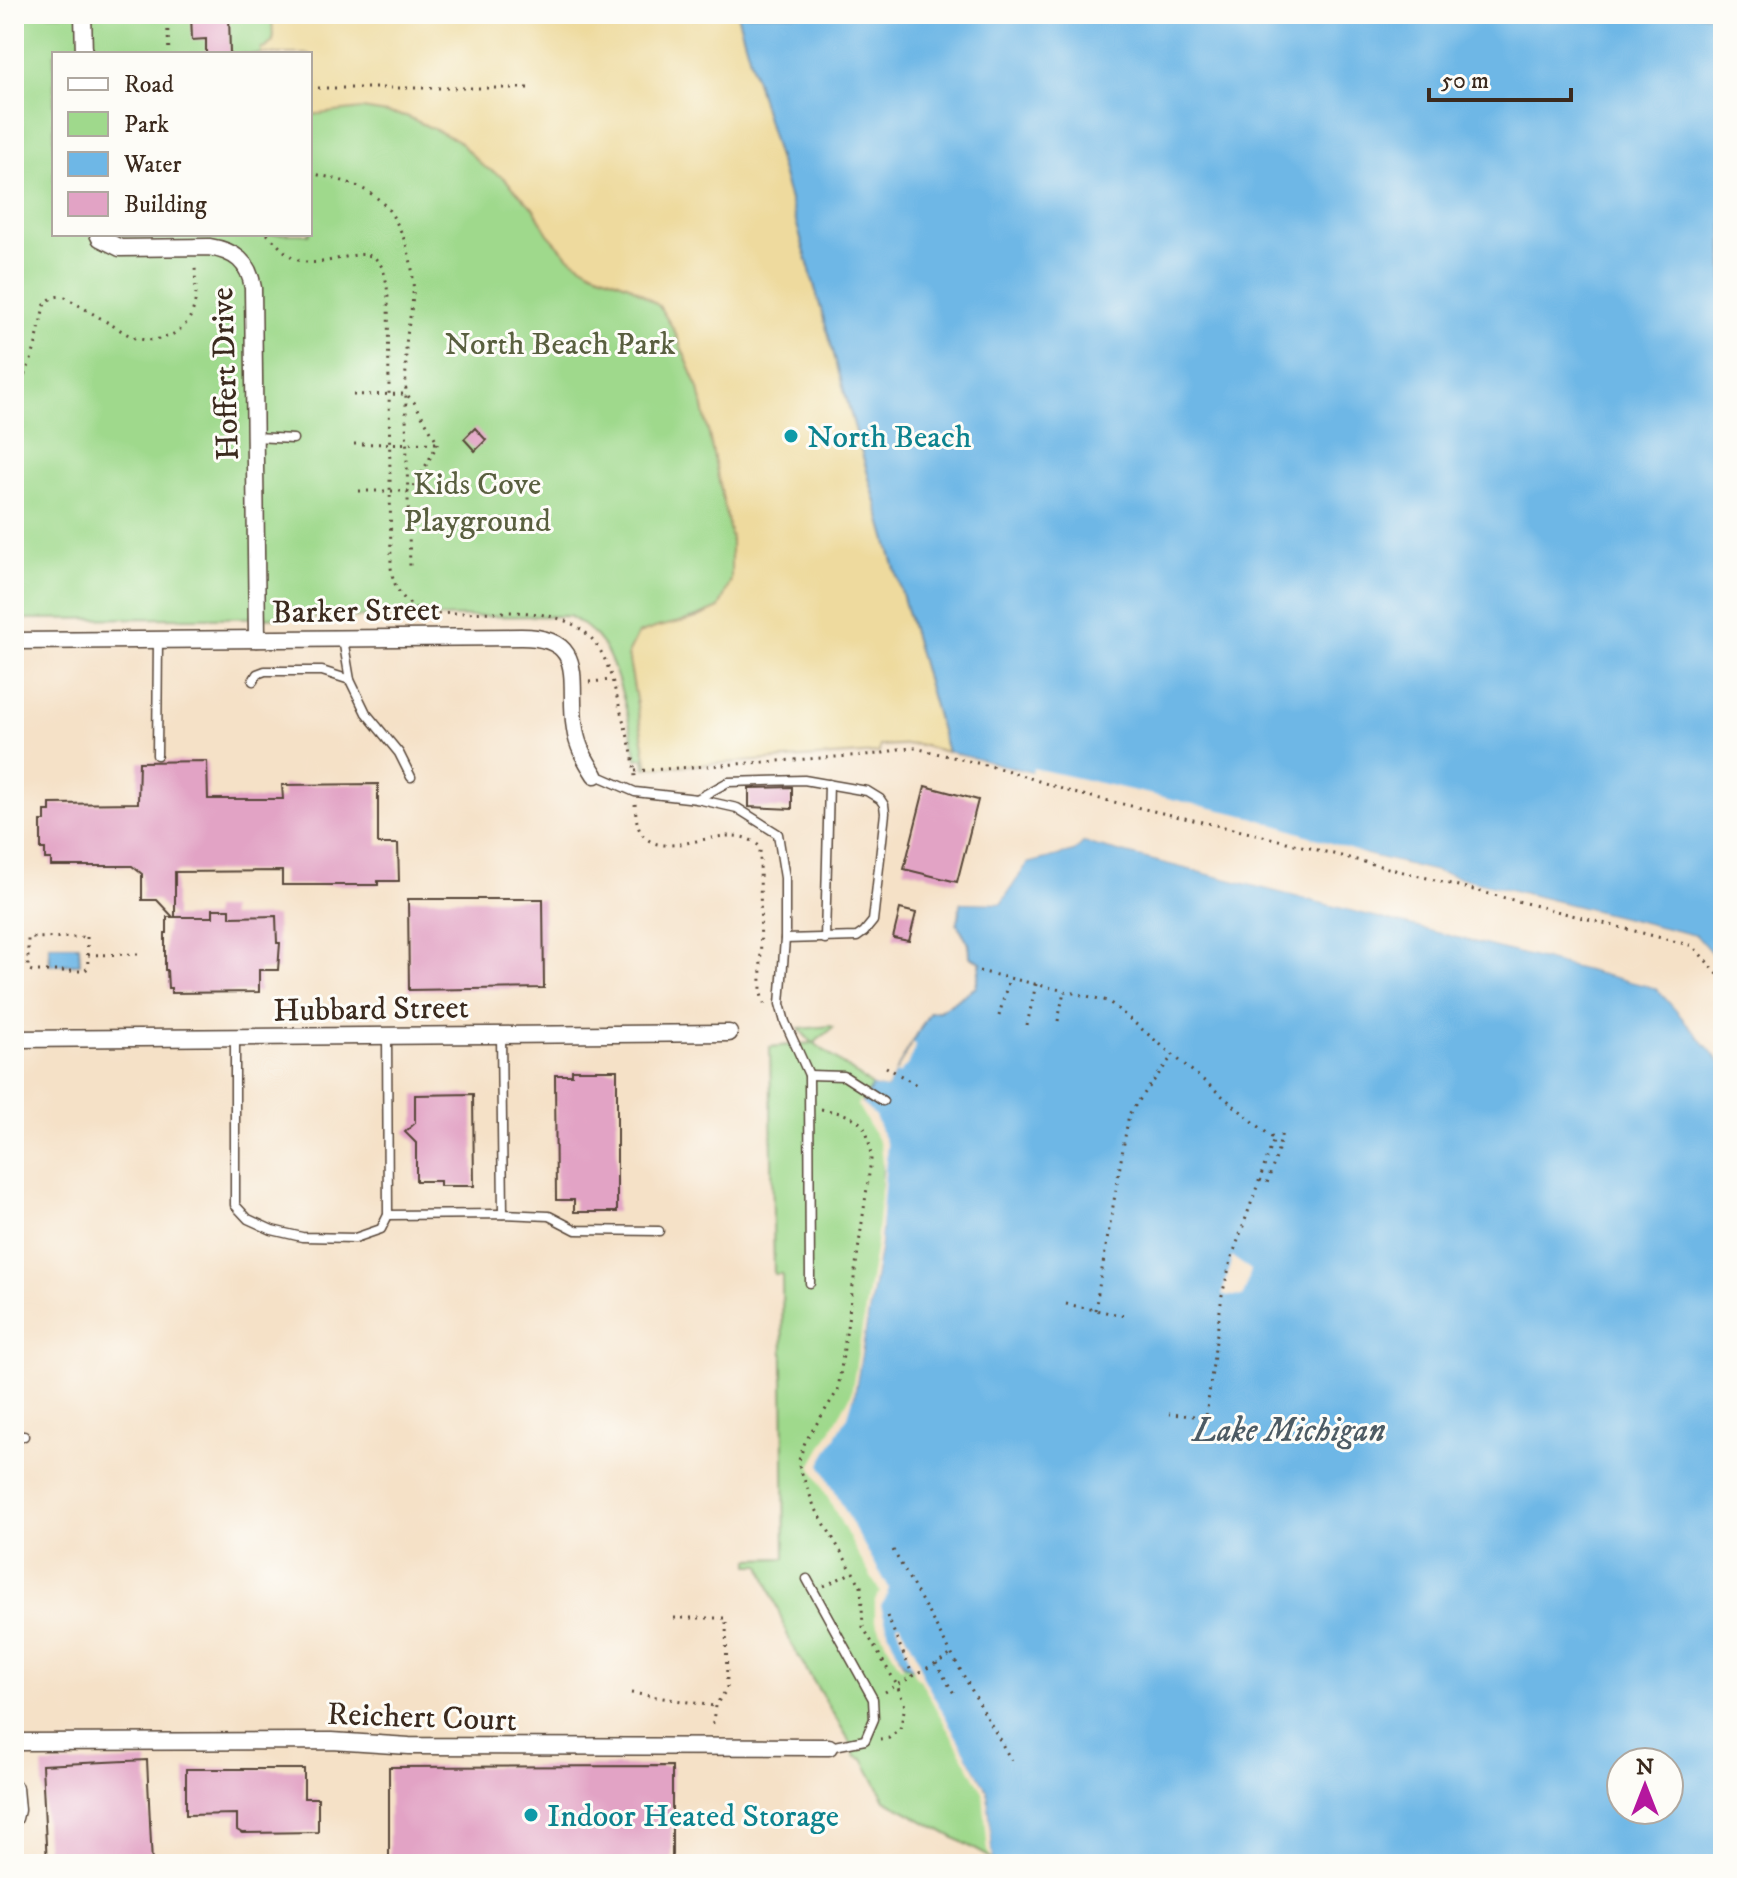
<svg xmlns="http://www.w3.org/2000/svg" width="1737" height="1878" font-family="'IM FELL DW Pica',serif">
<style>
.green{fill:#9fd98c;stroke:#6d8255;stroke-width:2;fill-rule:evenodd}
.sand{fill:#eeda9e;stroke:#94825e;stroke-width:2}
.water{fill:#6eb7e6;stroke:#547082;stroke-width:2;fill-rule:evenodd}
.pier{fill:#f5e1c7}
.building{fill:#e2a3c5}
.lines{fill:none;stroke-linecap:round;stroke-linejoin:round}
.lane-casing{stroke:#574537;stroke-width:11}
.street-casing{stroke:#574537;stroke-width:19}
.path{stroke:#574537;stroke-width:3;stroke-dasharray:2 6;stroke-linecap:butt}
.lane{stroke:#fff;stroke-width:8}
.street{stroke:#fff;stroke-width:16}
.culture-dot{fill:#0f9aa8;stroke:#fdfcf7;stroke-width:3}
.labels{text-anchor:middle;stroke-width:6;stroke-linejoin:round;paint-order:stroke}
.park-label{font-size:32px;fill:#595f3f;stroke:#fdfcf7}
.street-label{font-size:32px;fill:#3b2a1e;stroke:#fdfcf7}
.culture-label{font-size:32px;fill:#0d838f;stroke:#fdfcf7;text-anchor:start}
.water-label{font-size:34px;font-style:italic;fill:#4d5b64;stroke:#fdfcf7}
</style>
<rect width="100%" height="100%" fill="#fdfcf7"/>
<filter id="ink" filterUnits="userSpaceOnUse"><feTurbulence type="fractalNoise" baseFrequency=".0125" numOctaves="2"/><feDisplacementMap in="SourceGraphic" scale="16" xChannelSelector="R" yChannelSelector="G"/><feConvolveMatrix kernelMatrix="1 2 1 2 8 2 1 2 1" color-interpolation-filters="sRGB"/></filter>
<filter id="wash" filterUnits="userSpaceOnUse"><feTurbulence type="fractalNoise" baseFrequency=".006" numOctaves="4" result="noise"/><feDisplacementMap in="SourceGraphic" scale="32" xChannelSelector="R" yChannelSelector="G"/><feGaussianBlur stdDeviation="1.8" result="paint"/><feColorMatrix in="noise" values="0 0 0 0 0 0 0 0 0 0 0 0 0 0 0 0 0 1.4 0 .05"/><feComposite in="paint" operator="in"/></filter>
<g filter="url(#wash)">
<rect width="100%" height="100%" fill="#f5e1c7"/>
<!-- green -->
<g class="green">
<path d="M14,14H763L911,567L707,613C685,623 661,626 638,634L628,654L648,768H645L644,758L637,759C631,730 619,668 602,644C594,632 582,623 569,616L14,619ZM54,54H310V234H54Z"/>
<path d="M831,1026L833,1028L814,1043L872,1086L861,1104L884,1143L885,1592C888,1624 884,1652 916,1671L987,1791L993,1859L885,1800L863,1759L856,1757L846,1735L791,1644L761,1565H750V1559L785,1558L782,1274H774L770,1047L812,1043L799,1029Z"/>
</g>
<!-- sand -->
<path class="sand" d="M272,14H763L957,723L947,752L916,744L880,746L879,753L648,768L628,654L638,634L658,627L694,619L719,608L731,580V537L699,389L674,330L659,306L629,285L592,271L569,257L548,234L534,209L504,178L483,166L457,140L406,116L362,109L310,115V54H261V49L266,48L273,41Z"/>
<!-- water -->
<g class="water">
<path d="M737,14H1723V967L1696,936L947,752Z"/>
<path d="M1083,842L1657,988L1723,1064V1864H993L987,1791L916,1671L903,1663L889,1641L879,1618V1601L885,1591L815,1465L854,1396L880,1245L884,1143L861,1104L872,1086L886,1088L930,1012L939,1011L976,987L981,962L970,957L969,944L957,923L961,902L1001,903L1027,863L1074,851ZM1621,1762H1669V1810H1621Z"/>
<path d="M49,945H79L80,964L50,965Z"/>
</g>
<!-- pier -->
<g class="pier">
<path d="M947,752L1032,773L1033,768L1252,817L1367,855L1696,936L1723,967V971L1694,940L946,756Z"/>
<path d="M1081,838L1658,984L1723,1058V1064L1657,988L1083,842L1074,851L1027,863L1001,903L961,902L960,899H999L1022,864L1027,860L1072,849Z"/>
<path d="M913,1042L916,1045L908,1064L899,1074L895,1073L886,1089L872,1086L871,1082L884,1084L892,1071L896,1072Z"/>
<path d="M859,1100L875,1116L887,1145L880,1245L854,1396L848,1416L820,1464L861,1540L889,1588L886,1598L881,1606L889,1633L904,1668L900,1666L886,1643L875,1619V1600L880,1592L860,1558L811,1466L851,1395L876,1244L883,1170L880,1144L858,1106Z"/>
<path d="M1232,1257L1251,1270L1243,1297L1222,1295Z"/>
<path d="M900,1623L917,1655L923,1677L987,1791L993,1859L988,1853L983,1792L920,1680L915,1675L897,1624Z"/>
</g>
<g id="blocks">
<!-- building -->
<g class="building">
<path d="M191,14H229L230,54H206V39L192,40Z"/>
<path d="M475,428L486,440L475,451L464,439Z"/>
<path d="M207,761L208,799H283L282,785L378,784V844H398L399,881H378V885H282V871L175,872V917H213V909H230V917L276,916L277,943H280L278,970H259V992L171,993V988H168L167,970H165V933H167V917H173L157,900H142V874L132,866H51V859H45V849H41V821H45V811H50V804L138,803L139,762Z"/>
<path d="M925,786L978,800L957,882L904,869Z"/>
<path d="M792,787V809L749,807V788Z"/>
<path d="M408,899H543L544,988L409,990Z"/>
<path d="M900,909L916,913L909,941L893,938Z"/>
<path d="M572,1070H617V1212H574V1200H556L555,1075H572Z"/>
<path d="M473,1094L474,1186H440V1181H416V1143L405,1132L415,1123V1095Z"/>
<path d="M147,1760L152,1864H47L42,1765Z"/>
<path d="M672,1766V1864H389V1767Z"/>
<path d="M186,1769H304V1798H318V1832L242,1833L237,1830V1814L186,1815Z"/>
</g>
</g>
</g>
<g filter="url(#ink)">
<use href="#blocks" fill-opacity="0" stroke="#574537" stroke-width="2"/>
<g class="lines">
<defs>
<g id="lane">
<path d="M255,437L293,439"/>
<path d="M343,639L350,680L366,713L399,753L411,777"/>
<path d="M253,681L257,674L265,671H322L350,680"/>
<path d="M157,755L158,640"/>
<path d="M596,775L635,792L697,799L737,808L778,834L785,878V939L780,1004L785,1022L809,1075L810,1283"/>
<path d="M697,799L728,782L804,780L867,791L880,799L884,805L885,813L873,921L864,932L857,937L785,939"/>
<path d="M825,939L829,784"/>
<path d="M501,1035L503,1214"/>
<path d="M235,1037V1205L248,1219L272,1230L302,1237L355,1238L381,1229L388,1215L387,1036"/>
<path d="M809,1075L844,1076L883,1101"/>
<path d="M388,1215L503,1214L549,1216L576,1230L659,1231"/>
<path d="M14,1436H24"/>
<path d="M807,1579L873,1699L874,1719L865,1740L829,1747"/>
</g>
<g id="street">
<path d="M83,14L84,54"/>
<path d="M98,234L100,238L120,248L209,247C235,251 249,262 253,288L257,639"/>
<path d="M14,641L521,637C590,637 567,684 575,729C577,746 586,761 595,775"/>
<path d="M14,1039L729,1033"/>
<path d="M14,1742L332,1741L409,1746L829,1747"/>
<path d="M14,1788L16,1810L14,1818"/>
</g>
</defs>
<!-- lane casing -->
<use href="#lane" class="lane-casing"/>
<!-- street casing -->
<use href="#street" class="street-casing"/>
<!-- path -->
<g class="path">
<path d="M167,14L169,54"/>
<path d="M310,88H533"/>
<path d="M310,173C340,180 371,185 390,212C403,231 412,257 413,280C415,302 407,325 406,347C405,420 408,493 410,567"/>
<path d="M267,234C277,243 287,257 301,261C341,271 384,222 388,298L391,567C393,588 405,606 426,612C436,615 447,613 457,613C498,613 554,605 587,634C607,652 612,680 619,705C625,728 634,753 635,777"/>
<path d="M14,387C34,371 38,331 44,306C50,298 54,295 65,297L132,337C156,345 185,336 193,310C198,296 195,279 195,265"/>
<path d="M353,395L406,394L414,402L438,443L416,484L408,491H354"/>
<path d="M354,444L441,443"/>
<path d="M589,682L612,680"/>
<path d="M635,771L879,754L899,749L915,748L1006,770L1074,793L1255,834L1693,946L1723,980"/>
<path d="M635,804C636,814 636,826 642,834C666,866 730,815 760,847L761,994L766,1010"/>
<path d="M87,937L88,968L84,971H32L28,969V938Z"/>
<path d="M88,955L139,954"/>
<path d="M979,971L1108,1001L1274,1139L1232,1257L1222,1295L1206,1417L1169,1414"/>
<path d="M999,1016L1009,978"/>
<path d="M1058,1021L1064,991"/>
<path d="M1027,1025L1036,984"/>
<path d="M886,1067L920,1087"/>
<path d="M821,1109C857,1116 869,1119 871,1160L838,1390L805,1442L798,1463L814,1506L861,1586L863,1627L897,1685L905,1706L900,1729L889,1738L880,1739"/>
<path d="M1260,1180L1267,1183L1277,1155L1282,1132"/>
<path d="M1066,1304L1125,1316"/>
<path d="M1095,1310L1129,1114L1173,1055"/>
<path d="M893,1550L1011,1760"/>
<path d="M824,1586L853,1572"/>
<path d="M887,1616L913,1676"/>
<path d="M674,1618H726L727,1689L715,1706L712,1730"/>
<path d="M890,1623L896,1619"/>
<path d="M936,1663L956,1697"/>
<path d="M885,1692L952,1654"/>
<path d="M631,1693L714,1706"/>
</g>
<!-- lane -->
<use href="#lane" class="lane"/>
<!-- street -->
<use href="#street" class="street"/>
</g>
</g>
<!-- markers -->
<g class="culture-dot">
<circle cx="791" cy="436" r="8"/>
<circle cx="531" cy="1815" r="8"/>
</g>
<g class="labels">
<!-- park labels -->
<g class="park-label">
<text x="560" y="354">North Beach Park</text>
<text x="477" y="494">Kids Cove<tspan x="477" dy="37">Playground</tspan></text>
</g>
<!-- street labels -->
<g class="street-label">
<text transform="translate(224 374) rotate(-92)" y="11">Hoffert Drive</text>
<text transform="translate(356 610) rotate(-1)" y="11">Barker Street</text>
<text transform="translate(371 1008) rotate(-1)" y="11">Hubbard Street</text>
<text transform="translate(422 1716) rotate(2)" y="11">Reichert Court</text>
</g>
<!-- culture labels -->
<g class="culture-label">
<text x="807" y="447">North Beach</text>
<text x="547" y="1826">Indoor Heated Storage</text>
</g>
<!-- water labels -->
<g class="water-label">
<text x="1289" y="1441">Lake Michigan</text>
</g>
</g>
<!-- margin -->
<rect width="1737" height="1878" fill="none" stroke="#fdfcf7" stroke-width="48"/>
<!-- legend -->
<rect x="52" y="52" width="260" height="184" fill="#fdfcf7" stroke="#afa8a0" stroke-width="2"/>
<rect x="68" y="78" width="40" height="12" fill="#ffffff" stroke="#afa8a0" stroke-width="2"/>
<text x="124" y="92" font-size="24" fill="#3b2a1e">Road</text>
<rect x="68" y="112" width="40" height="24" fill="#9fd98c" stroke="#afa8a0" stroke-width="2"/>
<text x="124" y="132" font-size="24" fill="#3b2a1e">Park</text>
<rect x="68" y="152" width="40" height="24" fill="#6eb7e6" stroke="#afa8a0" stroke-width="2"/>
<text x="124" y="172" font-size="24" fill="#3b2a1e">Water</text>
<rect x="68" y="192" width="40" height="24" fill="#e2a3c5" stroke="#afa8a0" stroke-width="2"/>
<text x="124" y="212" font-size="24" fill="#3b2a1e">Building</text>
<!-- north arrow -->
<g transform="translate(1645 1786)"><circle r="38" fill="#fdfcf7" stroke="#afa8a0" stroke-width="2"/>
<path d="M0-6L14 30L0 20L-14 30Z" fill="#b5179e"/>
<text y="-12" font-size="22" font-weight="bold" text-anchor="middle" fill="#3b2a1e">N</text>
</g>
<!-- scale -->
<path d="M1429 88v12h142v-12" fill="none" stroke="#3b2a1e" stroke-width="4"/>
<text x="1441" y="88" font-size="24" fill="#3b2a1e" stroke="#fdfcf7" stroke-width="6" paint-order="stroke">50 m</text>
</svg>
